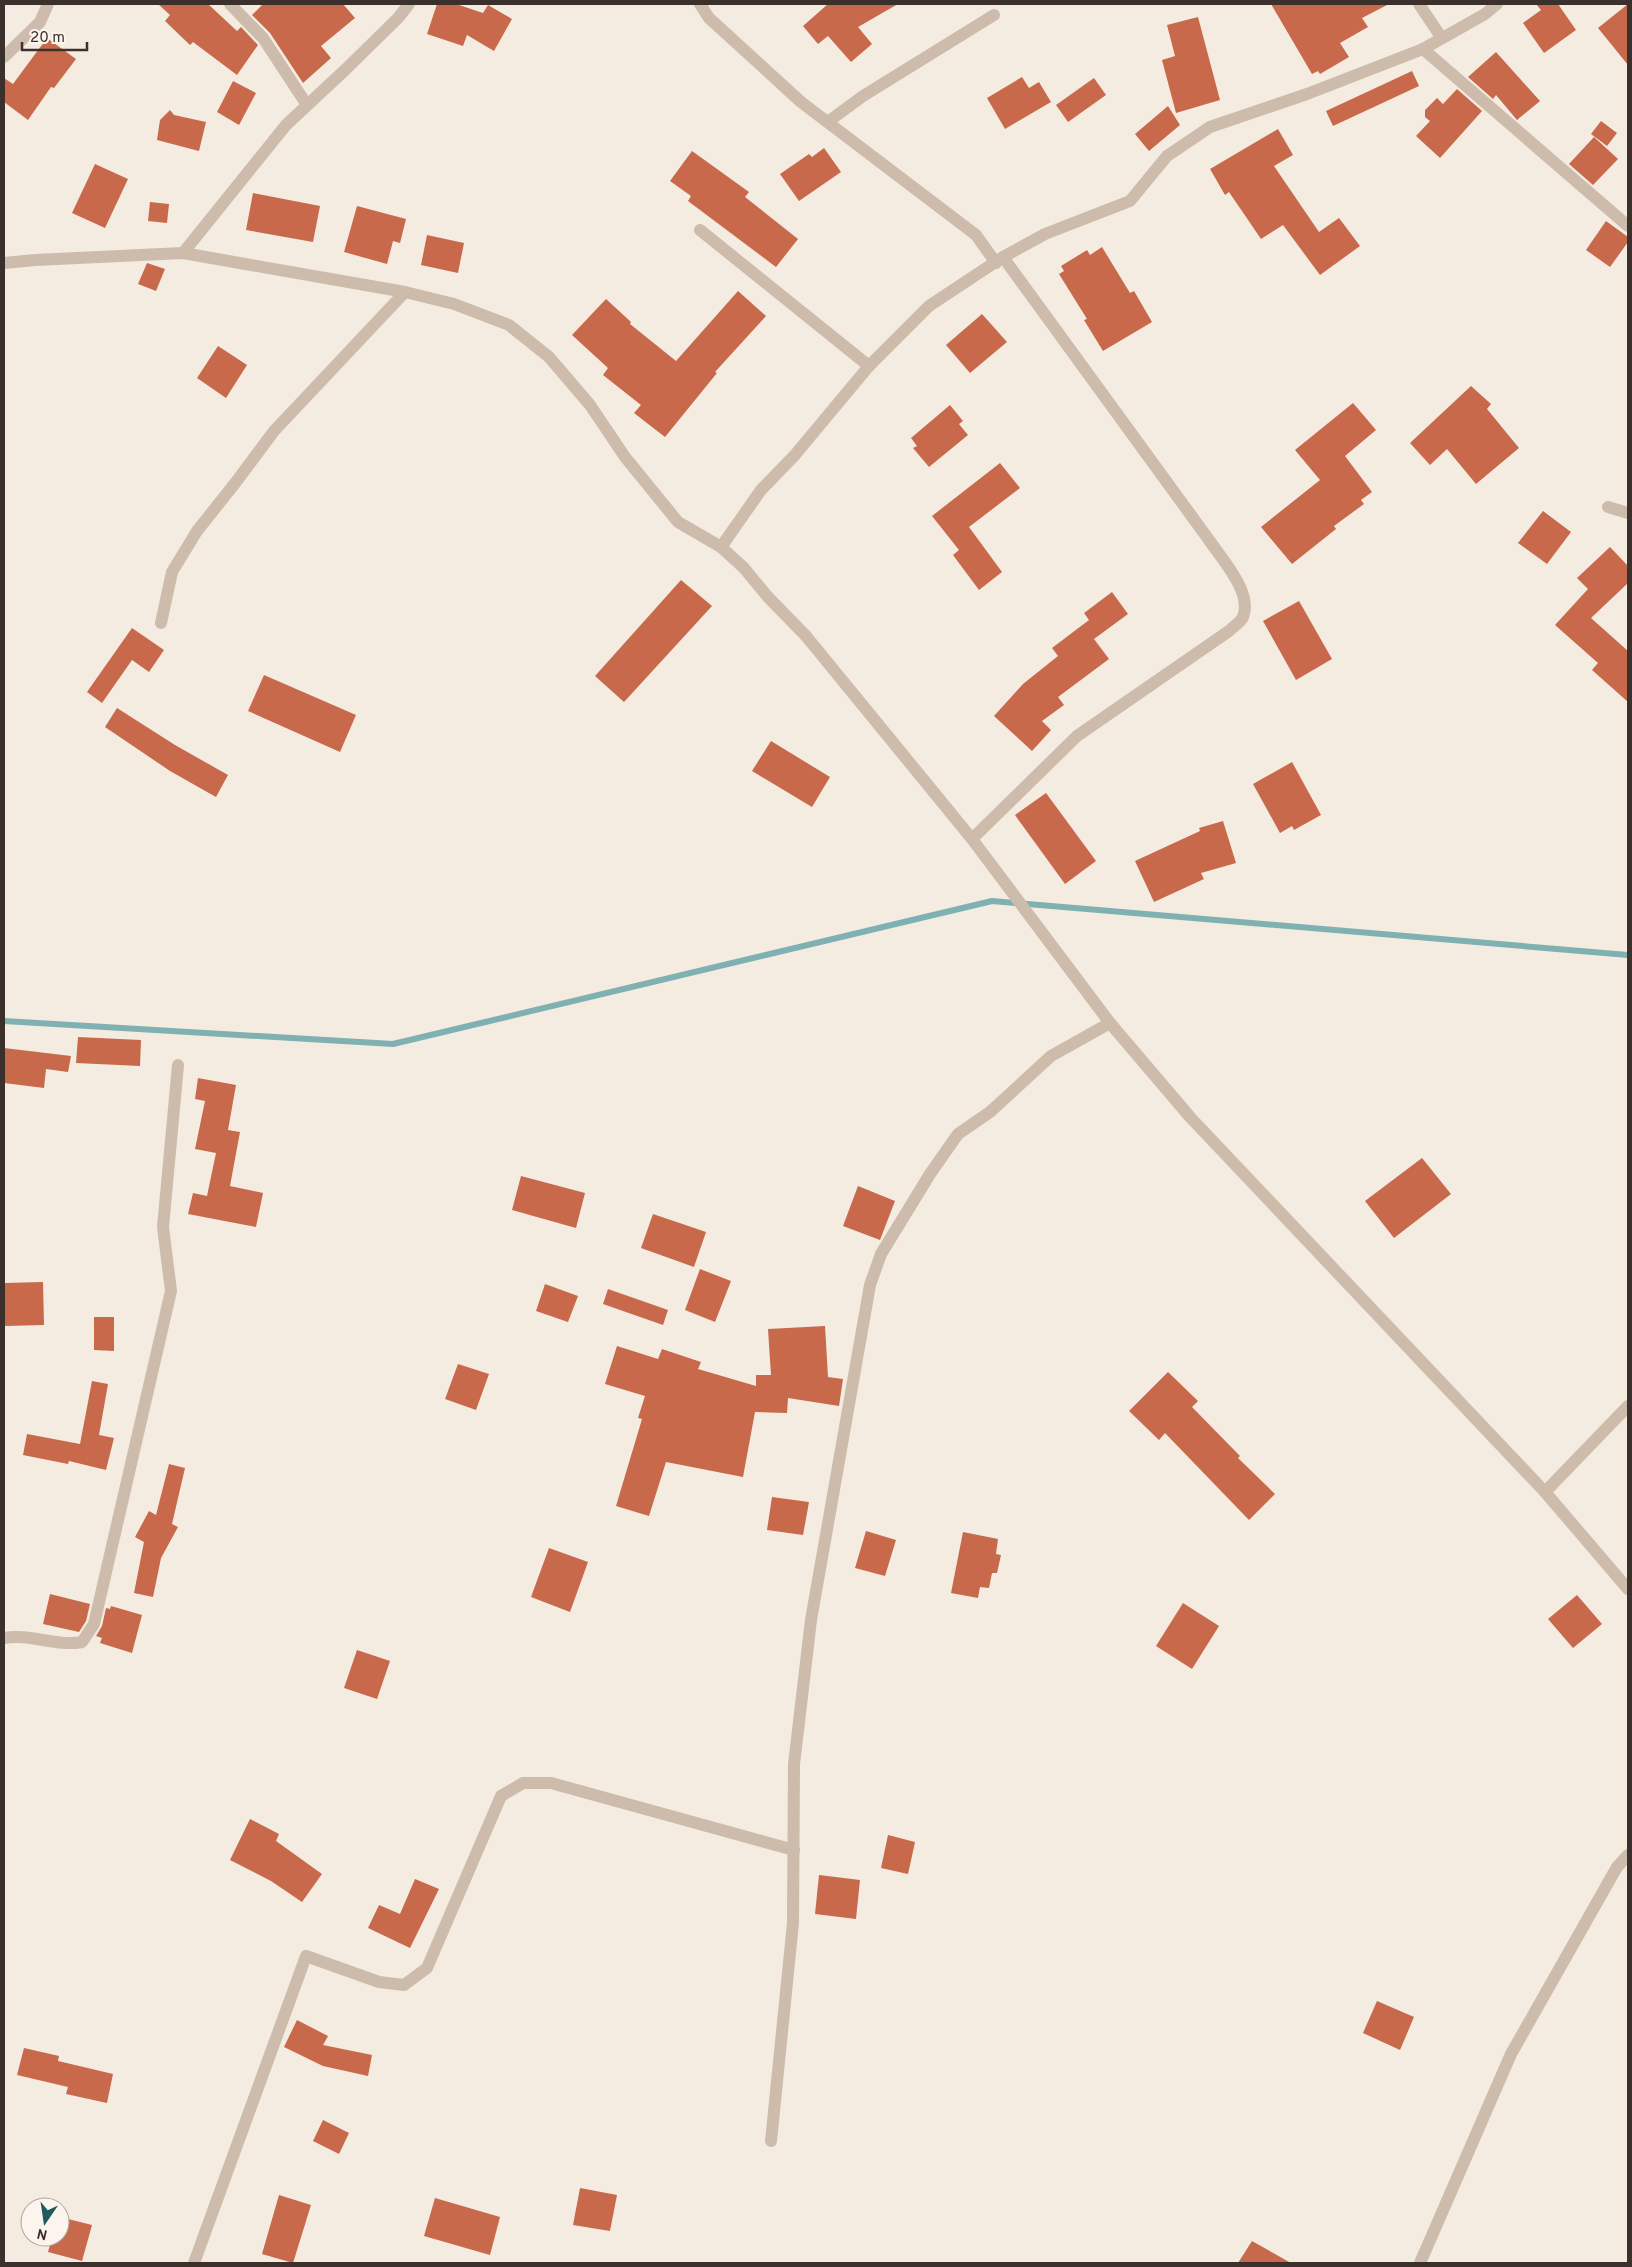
<svg xmlns="http://www.w3.org/2000/svg" width="1632" height="2267" font-family="Overpass,sans-serif">
<style>
.lines{fill:none;stroke-linecap:round;stroke-linejoin:round}
.stream{stroke:#7fb0b2;stroke-width:6}
.building{fill:#c8694b}
.minor{stroke:#cdbbac;stroke-width:12}
</style>
<rect width="100%" height="100%" fill="#f4ebe1"/>
<g class="lines">
<!-- stream -->
<path class="stream" d="M4,1021L393,1044L992,901L1628,955"/>
</g>
<!-- building -->
<g class="building">
<path d="M158,4H208L237,31L241,27L258,45L237,75L193,42L190,45L165,21L170,15Z"/>
<path d="M263,4H343L355,18L321,46L331,58L303,83L270,33L252,15Z"/>
<path d="M437,4H456L483,13L488,5L512,19L494,51L467,35L463,46L427,34Z"/>
<path d="M828,4H898L858,27L872,44L851,62L828,36L818,44L803,26Z"/>
<path d="M1271,4H1389L1362,18L1368,27L1340,43L1349,57L1320,74L1318,71L1312,74Z"/>
<path d="M1536,4H1558L1576,30L1544,53L1523,23L1541,10Z"/>
<path d="M1628,4V65L1598,28Z"/>
<path d="M1198,17L1220,100L1176,113L1162,60L1175,56L1167,25Z"/>
<path d="M47,38L76,59L54,88L51,87L28,120L4,102V78L13,84Z"/>
<path d="M1496,52L1540,101L1517,120L1496,95L1493,99L1468,77Z"/>
<path d="M1412,71L1419,86L1333,126L1326,111Z"/>
<path d="M1022,77L1029,88L1039,82L1051,102L1005,129L987,98Z"/>
<path d="M1094,78L1106,95L1068,122L1056,105Z"/>
<path d="M233,81L256,93L239,125L217,112Z"/>
<path d="M1457,89L1482,111L1440,158L1416,136L1430,121L1425,117V110L1437,98L1443,104Z"/>
<path d="M1168,106L1180,125L1149,151L1135,134Z"/>
<path d="M170,110L174,115L206,122L199,151L157,140L160,120Z"/>
<path d="M1601,121L1617,133L1607,146L1591,134Z"/>
<path d="M1278,129L1293,155L1274,166L1319,232L1339,218L1360,246L1320,275L1283,225L1261,239L1229,192L1225,195L1210,169Z"/>
<path d="M1594,137L1618,159L1593,185L1569,164Z"/>
<path d="M824,148L841,172L799,201L780,174L809,154L812,157Z"/>
<path d="M692,151L749,192L745,197L798,239L776,267L688,201L691,196L670,181Z"/>
<path d="M95,164L128,179L105,228L72,213Z"/>
<path d="M253,193L320,206L313,242L246,230Z"/>
<path d="M150,202L169,204L167,223L148,221Z"/>
<path d="M357,206L406,219L400,243L393,241L387,264L344,252Z"/>
<path d="M1606,221L1628,237V242L1610,267L1586,250Z"/>
<path d="M427,235L464,243L458,273L421,265Z"/>
<path d="M1102,247L1130,293L1134,291L1152,322L1103,351L1084,320L1087,319L1059,274L1064,271L1061,266L1087,250L1090,255Z"/>
<path d="M147,263L165,269L156,291L138,284Z"/>
<path d="M738,291L766,316L715,372L717,373L665,437L634,413L641,405L603,375L608,368L572,335L606,299L631,322L630,324L676,361Z"/>
<path d="M982,314L1007,342L970,373L946,345Z"/>
<path d="M218,346L247,365L226,398L197,378Z"/>
<path d="M1471,386L1491,404L1487,409L1519,448L1476,484L1447,449L1430,465L1410,443Z"/>
<path d="M1353,403L1376,430L1345,456L1372,492L1361,500L1364,504L1334,526L1336,529L1292,564L1261,527L1320,480L1295,450Z"/>
<path d="M950,405L963,421L959,424L968,435L929,467L913,448L917,446L911,438Z"/>
<path d="M1000,463L1020,488L969,527L1002,572L979,590L953,555L959,550L932,516Z"/>
<path d="M1543,511L1571,532L1547,564L1518,543Z"/>
<path d="M1610,547L1628,566V583L1591,618L1628,651V702L1592,670L1598,663L1555,625L1588,589L1577,578Z"/>
<path d="M681,580L712,606L624,702L595,676Z"/>
<path d="M1112,592L1128,614L1094,639L1109,659L1058,697L1064,705L1042,721L1051,730L1032,751L994,716L1023,684L1058,656L1052,648L1089,620L1084,613Z"/>
<path d="M1299,601L1332,659L1296,680L1263,621Z"/>
<path d="M132,628L164,650L149,672L132,660L102,703L87,692Z"/>
<path d="M264,675L356,715L340,752L248,711Z"/>
<path d="M117,708L175,745L228,775L216,797L170,771L105,727Z"/>
<path d="M771,741L830,777L812,807L752,771Z"/>
<path d="M1292,762L1321,815L1294,830L1292,826L1280,833L1253,784Z"/>
<path d="M1046,793L1096,861L1065,884L1015,815Z"/>
<path d="M1223,821L1236,863L1201,873L1204,879L1154,902L1135,861L1200,831L1199,828Z"/>
<path d="M78,1037L141,1040L140,1066L76,1063Z"/>
<path d="M4,1048L71,1056L68,1072L46,1069L44,1088L4,1083Z"/>
<path d="M198,1078L236,1085L228,1130L240,1132L230,1186L263,1193L256,1227L188,1214L193,1193L207,1196L216,1153L195,1149L205,1101L195,1099Z"/>
<path d="M1422,1158L1451,1194L1394,1238L1365,1201Z"/>
<path d="M521,1176L585,1193L576,1228L512,1210Z"/>
<path d="M858,1186L895,1201L880,1240L843,1226Z"/>
<path d="M653,1214L706,1232L694,1267L641,1248Z"/>
<path d="M700,1269L731,1281L715,1322L685,1310Z"/>
<path d="M43,1282L44,1325L5,1326V1283Z"/>
<path d="M545,1284L578,1296L568,1322L536,1311Z"/>
<path d="M608,1289L668,1310L663,1325L603,1304Z"/>
<path d="M94,1317H114V1351L94,1350Z"/>
<path d="M825,1326L828,1377L843,1379L839,1406L788,1398L787,1413L755,1412L743,1477L666,1462L649,1516L616,1506L642,1419L638,1418L645,1396L605,1384L617,1346L658,1359L662,1349L701,1362L698,1369L756,1386V1375H771L768,1329Z"/>
<path d="M458,1364L489,1374L476,1410L445,1399Z"/>
<path d="M1168,1372L1198,1401L1192,1407L1240,1456L1238,1458L1275,1494L1249,1520L1165,1433L1159,1440L1129,1411Z"/>
<path d="M92,1381L108,1384L99,1435L114,1438L106,1470L69,1461L68,1464L23,1455L27,1434L80,1444Z"/>
<path d="M169,1464L185,1468L172,1524L178,1527L161,1558L153,1597L134,1593L144,1542L135,1537L149,1511L156,1515Z"/>
<path d="M772,1497L809,1502L803,1535L767,1530Z"/>
<path d="M866,1531L896,1540L885,1576L855,1568Z"/>
<path d="M963,1532L998,1539L996,1554L1001,1555L997,1573H992L989,1588L980,1587L978,1598L951,1593Z"/>
<path d="M549,1548L588,1562L570,1612L531,1597Z"/>
<path d="M50,1594L90,1604L86,1621L79,1632L43,1624Z"/>
<path d="M1577,1595L1602,1624L1573,1648L1548,1619Z"/>
<path d="M1183,1603L1219,1626L1192,1669L1156,1646Z"/>
<path d="M111,1606L142,1615L132,1653L100,1643L102,1638L96,1636L102,1626L106,1608L110,1609Z"/>
<path d="M357,1650L390,1661L377,1699L344,1688Z"/>
<path d="M250,1819L279,1834L276,1841L322,1874L302,1902L271,1881L230,1860Z"/>
<path d="M888,1835L915,1842L908,1874L881,1868Z"/>
<path d="M819,1875L860,1880L856,1919L815,1914Z"/>
<path d="M415,1879L439,1889L410,1948L368,1928L379,1905L400,1914Z"/>
<path d="M1377,2001L1414,2017L1400,2050L1363,2033Z"/>
<path d="M297,2020L328,2036L323,2045L372,2055L368,2076L323,2066L284,2047Z"/>
<path d="M24,2048L59,2056L58,2061L113,2074L107,2103L66,2094L68,2087L17,2075Z"/>
<path d="M323,2120L349,2133L339,2154L313,2141Z"/>
<path d="M580,2188L617,2195L610,2231L573,2225Z"/>
<path d="M279,2195L311,2205L293,2263L262,2254Z"/>
<path d="M435,2198L500,2217L490,2255L424,2236Z"/>
<path d="M60,2217L92,2225L82,2261L48,2252L52,2237H60Z"/>
<path d="M1252,2241L1291,2263H1238Z"/>
</g>
<g class="lines">
<!-- minor -->
<g class="minor">
<path d="M230,4L263,38L307,105"/>
<path d="M700,4L709,18L801,102L976,235L996,263"/>
<path d="M1419,4L1441,37"/>
<path d="M1423,49L1628,226"/>
<path d="M4,57L40,22L48,4"/>
<path d="M829,121L863,96L994,15"/>
<path d="M700,230L869,366"/>
<path d="M183,253L286,125L346,69L398,18L409,4"/>
<path d="M4,263L35,260L183,253L405,292L454,304L509,325L549,357L590,405L625,457L678,522L721,547L744,568L767,596L806,636L972,839L1110,1023L1190,1117L1545,1492L1628,1589"/>
<path d="M1608,507L1628,513"/>
<path d="M721,547L761,490L794,456L869,366L929,306L1003,257L1045,234L1130,201L1167,156L1210,127L1307,94L1423,49L1485,14L1497,4"/>
<path d="M161,623L172,572L197,531L236,482L274,431L405,292"/>
<path d="M972,839L1077,736L1229,631C1233,627 1241,622 1243,617C1253,593 1222,559 1209,540L1003,257"/>
<path d="M1545,1492L1628,1406"/>
<path d="M4,1638C31,1633 55,1647 82,1642L94,1624L171,1291L163,1227L178,1065"/>
<path d="M771,2141L793,1923L794,1764L811,1620L870,1285L881,1254L930,1174L958,1134L990,1112L1051,1056L1110,1023"/>
<path d="M194,2263L306,1956L379,1982L404,1985L427,1968L501,1796L523,1783H551L794,1850"/>
<path d="M1420,2263L1511,2054L1617,1867L1628,1855"/>
</g>
</g>
<!-- border -->
<rect width="1632" height="2267" fill="none" stroke="#3b302b" stroke-width="10"/>
<!-- north arrow -->
<g transform="translate(45 2222) rotate(193)"><circle r="24" fill="#fbf5ee" stroke="#aea6a0"/>
<path d="M0-4L9 19L0 12L-9 19Z" fill="#1f5a5e"/>
<text y="-8" font-size="14" font-weight="bold" text-anchor="middle" fill="#3b302b">N</text>
</g>
<!-- scale -->
<path d="M22 42v8h65v-8" fill="none" stroke="#3b302b" stroke-width="2.5"/>
<text x="30" y="42" font-size="15" fill="#3b302b" stroke="#fbf5ee" stroke-width="4" paint-order="stroke">20 m</text>
</svg>
